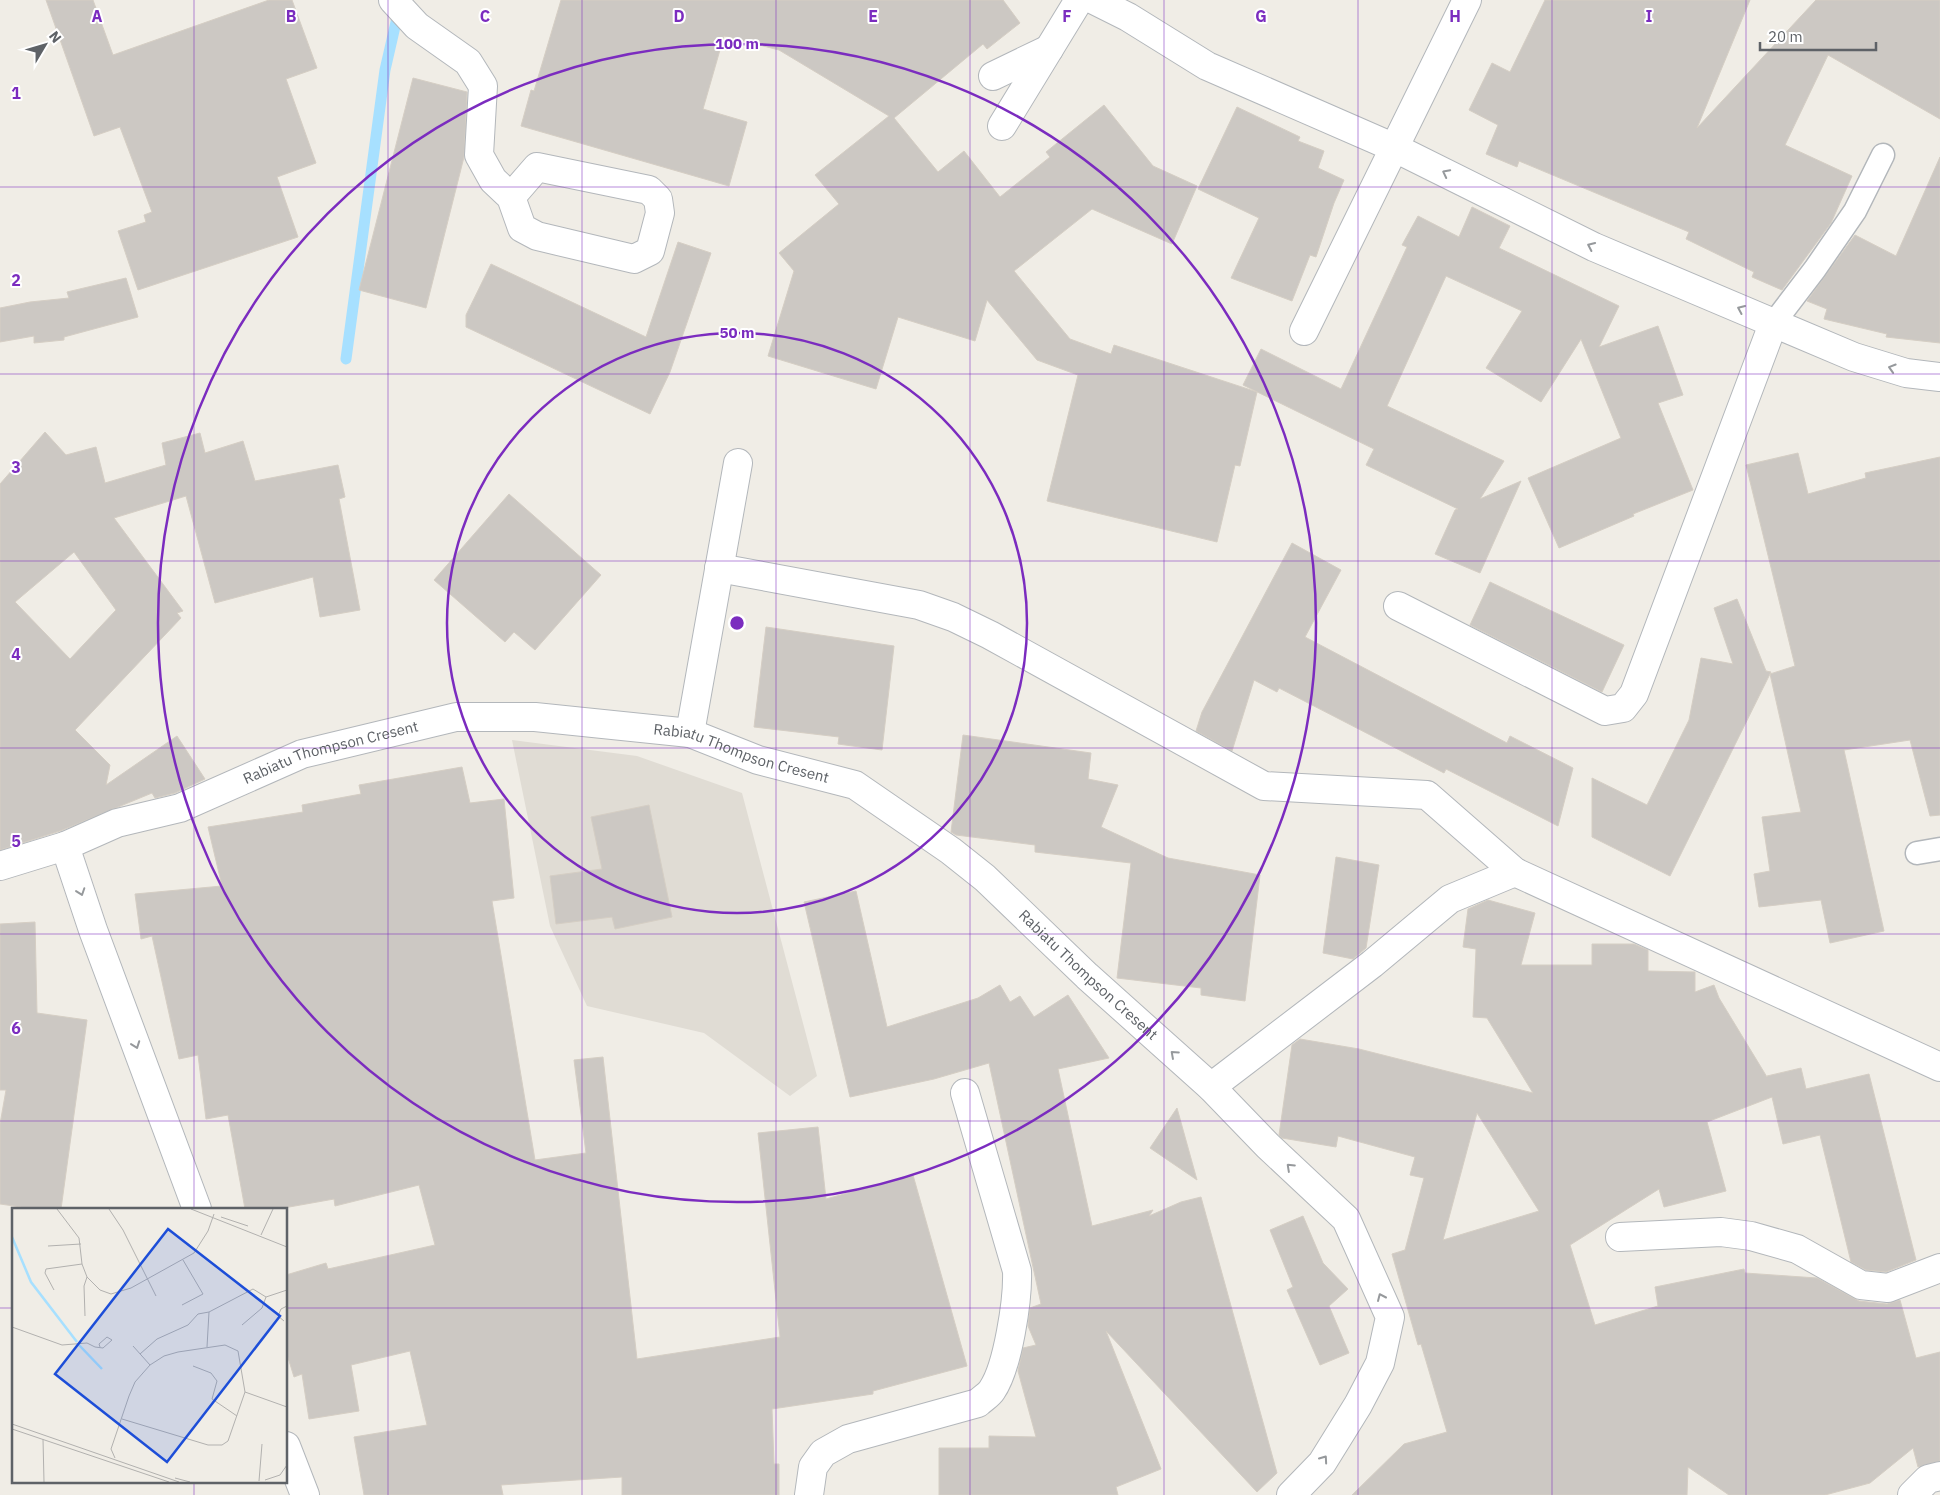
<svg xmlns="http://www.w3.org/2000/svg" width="1940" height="1495" font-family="'IBM Plex Sans',sans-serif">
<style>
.education{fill:#e0dcd4}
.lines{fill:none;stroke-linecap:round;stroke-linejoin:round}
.stream{stroke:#a7e0ff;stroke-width:11}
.building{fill:#ccc8c3;stroke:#d5cec4;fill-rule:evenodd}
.service-casing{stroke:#b3b7bb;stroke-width:25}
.minor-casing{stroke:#b3b7bb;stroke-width:30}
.service{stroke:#fff;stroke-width:22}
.minor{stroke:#fff;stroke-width:28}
.oneway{stroke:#96999c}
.grid{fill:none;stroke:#7b2cbf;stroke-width:1;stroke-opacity:0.55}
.ring{fill:none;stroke:#7b2cbf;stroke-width:2.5}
.labels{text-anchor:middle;stroke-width:4;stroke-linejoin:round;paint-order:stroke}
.street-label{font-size:15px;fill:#5e6267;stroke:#fff}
.inset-river{fill:none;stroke:#a7e0ff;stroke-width:2.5}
.inset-road{fill:none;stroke:#b2b1af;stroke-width:1}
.view{fill:#1d4ed8;fill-opacity:0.15;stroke:#1d4ed8;stroke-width:2.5}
.inset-edge{fill:none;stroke:#5e6267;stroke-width:2.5}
.grid-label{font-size:16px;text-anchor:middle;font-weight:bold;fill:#7b2cbf;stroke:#fff;stroke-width:4;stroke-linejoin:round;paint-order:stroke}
.centre{fill:#7b2cbf;stroke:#fff;stroke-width:2.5}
.ring-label{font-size:15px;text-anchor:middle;font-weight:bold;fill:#7b2cbf;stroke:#fff;stroke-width:4;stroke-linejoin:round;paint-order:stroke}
</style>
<rect width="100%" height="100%" fill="#f0ede6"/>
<!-- education -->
<path class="education" d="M512,740L637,756L742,793L817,1076L790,1096L704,1033L587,1006L550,926Z"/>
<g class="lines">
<!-- stream -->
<path class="stream" d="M346,359L385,70L399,9"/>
</g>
<!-- building -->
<g class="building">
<path d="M46,0H93L113,55L269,0H292L317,68L286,79L316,163L277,177L298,237L138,290L118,231L146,222L144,215L152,212L120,127L94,136Z"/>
<path d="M561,0H1003L1020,23L987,49L983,44L894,118L938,172L964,151L1000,197L1050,157L1046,152L1104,105L1153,166L1197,186L1172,244L1092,209L1014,271L1070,339L1111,354L1114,345L1257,392L1240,466L1235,465L1217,542L1047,501L1078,375L1037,360L987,300L975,341L898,317L876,389L768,356L794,271L779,253L839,204L815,175L889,116L779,50L724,36L703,109L747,122L729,186L521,126L531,90L534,91Z"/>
<path d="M1545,0H1750L1697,128L1816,0H1940V119L1828,55L1785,145L1852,176L1831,223L1782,290L1752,277L1754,272L1686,239L1689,232L1519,161L1517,167L1486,154L1498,125L1469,110L1492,63L1510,72Z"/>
<path d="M413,78L467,92L464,157L426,308L359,290Z"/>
<path d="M1237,107L1300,137L1298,141L1324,151L1318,168L1344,180L1334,203L1316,257L1310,255L1292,301L1231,278L1259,218L1198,189Z"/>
<path d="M1940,157V343L1886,337L1887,334L1824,319L1827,309L1807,301L1855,235L1896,256Z"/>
<path d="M1472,207L1510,226L1499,248L1619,306L1599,347L1658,326L1683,395L1658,403L1693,490L1633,514L1634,516L1559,548L1528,478L1621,438L1581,339L1541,402L1486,368L1522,311L1446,276L1387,406L1504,461L1480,499L1521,481L1480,573L1435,554L1455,510L1458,509L1366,465L1374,449L1243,385L1261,349L1341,389L1407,247L1402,245L1418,216L1459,237Z"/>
<path d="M678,242L711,253L670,372L650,414L466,327V315L491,264L646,337Z"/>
<path d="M126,278L138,317L64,337V340L34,343V336L0,342V308L30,302L69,298L67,292Z"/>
<path d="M45,432L66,455L96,447L105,483L166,465L162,443L200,433L205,453L243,441L255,481L338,465L345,497L339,499L360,610L320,617L313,577L215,603L186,496L114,518L183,611L177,613L181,618L75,730L110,765L106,785L177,736L205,779L175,793L155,798L152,793L60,831L0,850V484ZM74,552L116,610L70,659L15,602Z"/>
<path d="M1798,453L1808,494L1866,478L1865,473L1940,457V815L1930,816L1910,740L1844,750L1884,931L1830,943L1821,900L1759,907L1754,874L1770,871L1762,817L1801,812L1770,674L1670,876L1592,837V778L1647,805L1689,720L1701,658L1733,664L1714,608L1737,599L1766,671L1771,672L1770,674L1795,666L1746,465Z"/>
<path d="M509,494L601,575L535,650L514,632L505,642L434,580Z"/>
<path d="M1292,543L1341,570L1305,637L1507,743L1510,736L1573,768L1558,826L1446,769L1444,773L1279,688L1277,692L1254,680L1232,751L1196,731L1202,712Z"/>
<path d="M1490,582L1624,645L1602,692L1470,625Z"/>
<path d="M766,627L894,646L882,750L838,744L839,737L754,727Z"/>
<path d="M963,735L1091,753L1088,779L1118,785L1101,827L1168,858L1260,875L1245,1001L1201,995V988L1117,978L1131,863L1035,852V845L956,835L951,832Z"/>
<path d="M462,767L470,803L504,799L514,898L492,901L535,1160L586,1153L574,1060L603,1057L637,1359L780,1337L758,1133L818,1127L826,1199L913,1175L967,1366L873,1391V1394L772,1409L774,1464H779V1495H622V1477L501,1485L503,1495H364L354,1437L427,1425L410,1351L351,1365L359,1411L309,1419L302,1374L294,1377L286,1351V1275L326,1263L328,1269L435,1245L419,1185L335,1206L334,1199L278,1209H245L228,1115L206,1119L198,1055L179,1059L152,936L141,939L135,894L222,886L208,827L303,812L302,805L361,794L359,785Z"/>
<path d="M649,805L672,917L615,929L612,917L556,924L550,876L602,869L591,817Z"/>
<path d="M1336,857L1379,865L1366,948L1353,959L1323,953Z"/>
<path d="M856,891L887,1027L978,998L1000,985L1010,1002L1020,996L1034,1017L1068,995L1109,1058L1058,1069L1092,1226L1153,1210L1149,1216L1181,1202L1201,1197L1277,1473L1257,1492L1106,1331L1161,1469L1116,1487L1118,1495H939V1448H989V1436L1036,1437L1018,1371L1023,1348L1036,1345L1028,1326L1030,1308L1041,1304L989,1063L934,1079L850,1097L804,902Z"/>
<path d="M1488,900L1535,913L1521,965H1592V944H1634L1648,950V971L1695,972V992L1714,985L1719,998L1767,1077V1076L1801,1068L1806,1089L1869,1074L1916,1260L1886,1272L1866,1270L1851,1262L1820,1135L1783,1144L1772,1097L1707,1122L1726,1191L1664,1207L1659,1189L1570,1245L1595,1325L1658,1306L1655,1287L1744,1269L1745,1273L1817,1278L1859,1301L1887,1304L1900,1300L1916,1358L1940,1352V1461L1918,1467L1913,1448L1870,1483L1825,1495H1729L1688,1467L1687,1495H1352L1404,1444L1447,1432L1421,1344L1418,1345L1392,1254L1405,1250L1424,1178L1410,1175L1415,1157L1338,1136L1336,1147L1282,1138L1279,1135L1292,1045L1300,1039L1359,1049L1533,1093L1487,1018L1473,1017L1476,949L1463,947L1468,909ZM1477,1113L1539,1211L1443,1240Z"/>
<path d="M35,922L37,1013L87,1020L61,1209H21V1207L0,1204V1124L6,1090H0V924Z"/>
<path d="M1177,1108L1197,1180L1150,1148Z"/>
<path d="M1303,1216L1323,1263L1348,1289L1329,1306L1349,1353L1320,1365L1287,1290L1293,1287L1270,1230Z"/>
</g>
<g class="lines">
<defs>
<g id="service">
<path d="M1773,324L1815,269L1855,211L1883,155"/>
<path d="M1917,853L1940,849"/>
</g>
<g id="minor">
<path d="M393,0L417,26L468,62L483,86L479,155L493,180L511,197L522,228L537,236L634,259L650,251L660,213L658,199L649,190L537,167L511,197"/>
<path d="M1094,0L1128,17L1207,66L1395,148L1594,247L1854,357L1906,373L1940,377"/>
<path d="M993,76L1049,49"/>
<path d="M1002,126L1079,0"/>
<path d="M1304,331L1467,0"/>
<path d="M719,568L919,605L953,617L990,635L1264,786L1427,795L1515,872L1940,1067"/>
<path d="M1398,606L1605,711L1623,708L1634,694L1773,324"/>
<path d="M690,733L738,463"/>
<path d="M65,846L93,930L197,1209"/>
<path id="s1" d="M0,866L65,846L117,823L180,808L302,754L456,717H535L690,733L758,760L855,785L951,851L985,878L1087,976L1211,1087L1268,1146L1346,1219L1390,1317L1380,1363L1358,1405L1322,1463L1291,1495"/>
<path d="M1211,1087L1372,964L1450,899L1515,872"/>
<path d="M1620,1237L1721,1232L1751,1236L1797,1249L1861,1285L1888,1288L1940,1268"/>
<path d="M286,1446L305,1495"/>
<path d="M809,1495L813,1467L823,1453L848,1439L978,1403C982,1399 989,1395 992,1390C1008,1367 1018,1299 1017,1271L965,1093"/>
<path d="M1912,1495L1928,1479L1940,1476"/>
</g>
</defs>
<!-- service casing -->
<use href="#service" class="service-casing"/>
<!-- minor casing -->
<use href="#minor" class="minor-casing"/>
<!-- service -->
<use href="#service" class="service"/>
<!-- minor -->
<use href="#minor" class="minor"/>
</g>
<!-- one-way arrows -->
<defs><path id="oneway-chevron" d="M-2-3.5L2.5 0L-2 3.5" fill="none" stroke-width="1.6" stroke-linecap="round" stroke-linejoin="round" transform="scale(1.25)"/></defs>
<g class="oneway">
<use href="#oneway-chevron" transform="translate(1446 173) rotate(-153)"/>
<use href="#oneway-chevron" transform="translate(1591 246) rotate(-155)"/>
<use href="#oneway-chevron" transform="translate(1741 309) rotate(-156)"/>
<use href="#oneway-chevron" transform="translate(1892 368) rotate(-163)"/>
<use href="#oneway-chevron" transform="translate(81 892) rotate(71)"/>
<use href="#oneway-chevron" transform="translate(136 1045) rotate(70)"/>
<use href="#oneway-chevron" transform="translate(1174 1054) rotate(-138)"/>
<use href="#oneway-chevron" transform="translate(1290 1167) rotate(-137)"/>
<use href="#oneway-chevron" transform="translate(1381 1297) rotate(-114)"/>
<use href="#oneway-chevron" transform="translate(1324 1459) rotate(-55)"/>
</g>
<!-- grid -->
<path class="grid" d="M194,0V1209M388,0V1495M582,0V1495M776,0V1495M970,0V1495M1164,0V1495M1358,0V1495M1552,0V1495M1746,0V1495M0,187H1940M0,374H1940M0,561H1940M0,748H1940M0,934H1940M0,1121H1940M0,1308H14M286,1308H1940M194,1481V1495"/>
<!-- distance rings -->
<g class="ring">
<circle cx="737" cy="623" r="290"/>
<circle cx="737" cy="623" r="579"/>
</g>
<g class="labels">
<!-- street labels -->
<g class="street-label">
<text dy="5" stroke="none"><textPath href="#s1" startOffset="351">Rabiatu Thompson Cresent</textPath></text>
<text dy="5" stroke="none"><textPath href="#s1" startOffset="771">Rabiatu Thompson Cresent</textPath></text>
<text dy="5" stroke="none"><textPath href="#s1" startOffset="1191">Rabiatu Thompson Cresent</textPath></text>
</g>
</g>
<!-- overview -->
<g transform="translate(12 1208)">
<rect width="275" height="275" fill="#f0ede6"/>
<path class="inset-river" d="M0,29L19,74L65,134M67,137L90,161"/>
<path class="inset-road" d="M45,1L67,30L70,56L75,69L88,82L99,86L119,80L182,45L196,23L202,6M97,1L111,22L144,88M179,1L275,39M209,9L236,18M249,27L261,1M36,38L69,36M42,82L33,65L34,61L70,56M170,97L191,86L171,52M73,108L72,78L75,69M272,113L266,108L269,101L275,98M230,117L250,100L254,89L275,82M0,119L50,137L75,135L83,139L91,140L100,132L95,129L87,136L88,139M121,138L138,157M195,139L197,104M128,146L145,131L176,117L186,106L197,104L241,81L254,89M181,158L199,165L205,173L200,191L225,208M233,184L275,199M0,216L167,274M0,221L157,274M31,231L32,274M103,250L99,241L117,188L123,174L138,157L152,148L166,144L213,137L226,143L233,184L216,233L210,237H196L110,211M163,270L178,274M253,272L268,267L275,257M247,273L250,236"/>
<path class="view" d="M156,21L268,108L155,254L43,166Z"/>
<rect width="275" height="275" class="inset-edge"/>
</g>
<g class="grid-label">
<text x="97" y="22">A</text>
<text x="291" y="22">B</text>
<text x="485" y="22">C</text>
<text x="679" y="22">D</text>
<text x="873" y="22">E</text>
<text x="1067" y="22">F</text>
<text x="1261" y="22">G</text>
<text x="1455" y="22">H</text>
<text x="1649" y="22">I</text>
<text x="16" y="99">1</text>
<text x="16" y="286">2</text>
<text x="16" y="473">3</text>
<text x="16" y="660">4</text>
<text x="16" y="847">5</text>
<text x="16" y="1034">6</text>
</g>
<circle cx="737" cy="623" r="8" class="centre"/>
<g class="ring-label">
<text x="737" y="49">100 m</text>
<text x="737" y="338">50 m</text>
</g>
<!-- north arrow -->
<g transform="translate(45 45) rotate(52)" stroke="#ffffff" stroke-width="4" paint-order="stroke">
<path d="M0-4L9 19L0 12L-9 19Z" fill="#5e6267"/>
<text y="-8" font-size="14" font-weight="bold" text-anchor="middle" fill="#5e6267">N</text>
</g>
<!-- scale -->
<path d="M1760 42v8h116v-8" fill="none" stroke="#5e6267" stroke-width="2.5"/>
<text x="1768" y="42" font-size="15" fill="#5e6267" stroke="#ffffff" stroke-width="4" paint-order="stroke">20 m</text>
</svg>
